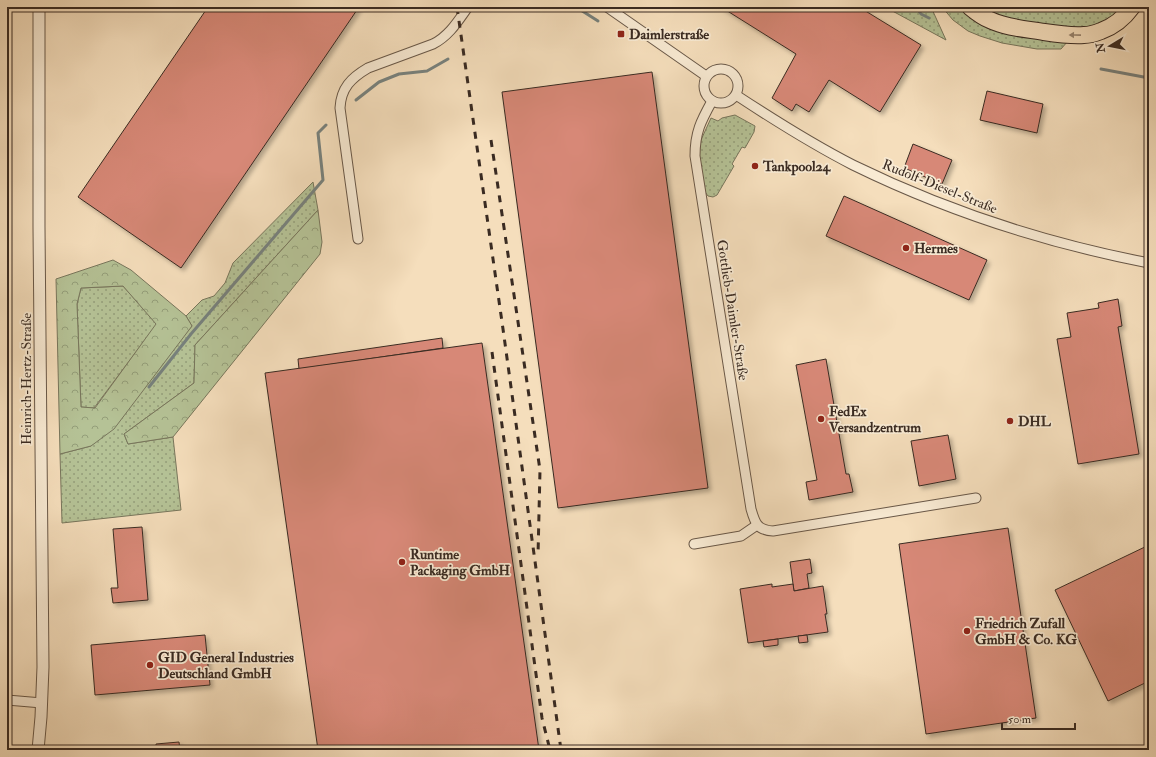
<svg xmlns="http://www.w3.org/2000/svg" width="1156" height="757" font-family="'IM FELL Double Pica',serif">
<style>
.grass{fill:url(#grass-dots);stroke:#78765c}
.forest{fill:url(#forest-crowns);stroke:#78765c;fill-rule:evenodd}
.lines{fill:none;stroke-linecap:round;stroke-linejoin:round}
.stream{stroke:#77817d;stroke-width:3}
.building{fill:#d78877;stroke:#3a2b22;filter:url(#shadow)}
.minor-casing{stroke:#695848;stroke-width:11}
.tertiary-casing{stroke:#695848;stroke-width:13}
.motorway-casing{stroke:#3a2b22;stroke-width:18}
.minor{stroke:#f8ead3;stroke-width:9}
.tertiary{stroke:#f8ead3;stroke-width:11}
.motorway{stroke:#f5debc;stroke-width:16}
.rail{stroke:#3a2b22;stroke-width:3;stroke-dasharray:7 7;stroke-linecap:butt}
.oneway{fill:#98846f}
.poi-dot{fill:#8f2418;stroke:#f8ead3;stroke-width:1.5}
.labels{text-anchor:middle;stroke-width:3.5;stroke-linejoin:round;paint-order:stroke}
.poi-label{font-size:14px;font-weight:bold;fill:#3a2b22;stroke:#f8ead3;text-anchor:start}
.street-label{font-size:14px;fill:#3a2b22;stroke:#f8ead3}
</style>
<defs>
<pattern id="grass-dots" width="8" height="8" patternUnits="userSpaceOnUse"><rect width="8" height="8" fill="#b5c296"/><path d="M2 2h.1M6 6h.1" fill="none" stroke="#949e7a" stroke-width="1.8" stroke-linecap="round"/></pattern>
<pattern id="forest-crowns" width="20" height="18" patternUnits="userSpaceOnUse"><rect width="20" height="18" fill="#b5c296"/><path d="M2 6a3 3 0 1 1 6 0M12 15a3 3 0 1 1 6 0" fill="none" stroke="#949e7a"/></pattern>
<filter id="shadow"><feDropShadow dx="3" dy="3" stdDeviation="2" flood-color="#0004"/></filter>
</defs>
<rect width="100%" height="100%" fill="#f5debc"/>
<filter id="stains"><feTurbulence type="fractalNoise" baseFrequency=".005" numOctaves="4"/><feColorMatrix values="0 0 0 0 .2 0 0 0 0 .09 0 0 0 0 .02 0 0 0 .5 -.17"/></filter>
<radialGradient id="worn" r=".72"><stop offset=".6" stop-color="#630" stop-opacity="0"/><stop offset="1" stop-color="#630" stop-opacity=".3"/></radialGradient>
<!-- grass -->
<g class="grass">
<path d="M885,7H931L946,40Z"/>
<path d="M942,7H962L963,9L1068,41L1061,49H1037L1002,43L980,36L968,31L953,20Z"/>
<path d="M982,7H1123L1110,19L1097,25L1081,28L1060,27L1012,19L992,13Z"/>
<path d="M735,115L755,126L754,132L745,148L742,147L732,164L734,166L717,195L713,197L708,196L705,192L699,154L701,140L711,118L718,121L722,118Z"/>
<path d="M313,182L318,210L195,345L194,383L124,434L128,444L173,437L181,510L62,523L60,454L91,446L192,326L186,316L202,300L214,296L225,283L233,263Z"/>
<path d="M123,286L157,324L94,408L81,407L77,304L81,288Z"/>
</g>
<!-- forest -->
<g class="forest">
<path d="M318,210L322,242L320,254L173,437L128,444L124,434L194,383L195,345Z"/>
<path d="M113,260L131,270L186,316L192,326L114,429L91,446L60,454L56,279ZM123,286L156,324L95,408L81,407L77,304L81,288Z"/>
</g>
<g class="lines">
<!-- stream -->
<g class="stream">
<path d="M576,7L598,21"/>
<path d="M916,7L921,14L929,18"/>
<path d="M490,8L491,7"/>
<path d="M631,8L632,7"/>
<path d="M1101,69L1149,78"/>
<path d="M356,100L379,82L399,74L427,71L448,59"/>
<path d="M149,387L191,334L323,180L318,133L326,125"/>
</g>
</g>
<!-- building -->
<g class="building">
<path d="M208,7H359L181,268L78,197Z"/>
<path d="M721,7H859L921,45L880,112L829,80L809,112L796,104L792,111L772,98L796,54Z"/>
<path d="M652,72L708,488L558,508L502,92Z"/>
<path d="M987,91L1043,104L1037,133L980,120Z"/>
<path d="M913,144L952,160L942,184L904,168Z"/>
<path d="M844,196L987,260L969,300L826,236Z"/>
<path d="M1118,299L1122,326L1118,327L1139,454L1078,464L1057,339L1071,337L1067,313L1099,308L1098,303Z"/>
<path d="M442,338L443,348L299,369L298,359Z"/>
<path d="M482,343L539,750H318L265,373Z"/>
<path d="M826,359L846,474H849L853,492L809,500L806,482L817,480L796,365Z"/>
<path d="M948,435L956,479L919,486L911,441Z"/>
<path d="M142,527L148,600L113,603L111,588H118L113,529Z"/>
<path d="M1008,528L1036,718L926,734L899,544Z"/>
<path d="M1149,545V681L1108,701L1055,590Z"/>
<path d="M810,559L812,573L807,574L809,588L794,591L790,562Z"/>
<path d="M772,584V587L793,584L794,591L823,586L827,614H825L828,632L748,643L740,589Z"/>
<path d="M205,635L210,685L95,695L91,645Z"/>
<path d="M807,635L808,642L799,643L798,636Z"/>
<path d="M778,639V645L764,647L763,641Z"/>
<path d="M179,742L180,750H156V744Z"/>
</g>
<g class="lines">
<defs>
<g id="minor">
<path d="M607,7L706,76"/>
<circle cx="721" cy="86" r="17"/>
<path d="M736,95C774,120 812,144 853,165C949,212 1045,243 1149,263"/>
<path d="M712,101C701,121 695,132 695,156L751,509C755,523 757,530 773,531L976,498"/>
<path d="M358,239L340,108C341,88 351,78 368,68L433,44C449,36 458,21 468,7"/>
<path d="M694,544L741,536L757,525"/>
<path d="M7,700L42,703"/>
</g>
<path id="tertiary" d="M38,750L41,717L43,667L39,227V7"/>
<path id="motorway" d="M970,7C976,12 982,17 990,20C1007,28 1026,29 1044,32C1057,34 1070,36 1084,35C1089,35 1096,33 1101,31C1115,26 1124,18 1132,7"/>
</defs>
<!-- minor casing -->
<use href="#minor" class="minor-casing"/>
<!-- tertiary casing -->
<use href="#tertiary" class="tertiary-casing"/>
<!-- motorway casing -->
<use href="#motorway" class="motorway-casing"/>
<!-- minor -->
<use href="#minor" class="minor"/>
<!-- tertiary -->
<use href="#tertiary" class="tertiary"/>
<!-- motorway -->
<use href="#motorway" class="motorway"/>
<!-- rail -->
<g class="rail">
<path d="M457,7L503,329L561,750"/>
<path d="M491,140L540,470L538,556"/>
<path d="M492,352L542,718L550,750"/>
</g>
</g>
<!-- one-way arrows -->
<defs><path id="oneway-solid" d="M-6-.8H1V-3.2L6.5 0L1 3.2V.8H-6Z"/></defs>
<use class="oneway" href="#oneway-solid" transform="translate(1075 35) rotate(-179)"/>
<!-- markers -->
<g class="poi-dot">
<rect x="617" y="30" width="8" height="8" rx="2"/>
<circle cx="755" cy="166" r="4"/>
<circle cx="906" cy="248" r="4"/>
<circle cx="821" cy="419" r="4"/>
<circle cx="1010" cy="421" r="4"/>
<circle cx="402" cy="562" r="4"/>
<circle cx="967" cy="631" r="4"/>
<circle cx="150" cy="665" r="4"/>
</g>
<g class="labels">
<!-- poi labels -->
<g class="poi-label">
<text x="629" y="39">Daimlerstraße</text>
<text x="763" y="171">Tankpool24</text>
<text x="914" y="253">Hermes</text>
<text x="829" y="416">FedEx<tspan x="829" dy="16">Versandzentrum</tspan></text>
<text x="1018" y="426">DHL</text>
<text x="410" y="559">Runtime<tspan x="410" dy="16">Packaging GmbH</tspan></text>
<text x="975" y="628">Friedrich Zufall<tspan x="975" dy="16">GmbH &amp; Co. KG</tspan></text>
<text x="158" y="662">GID General Industries<tspan x="158" dy="16">Deutschland GmbH</tspan></text>
</g>
<!-- street labels -->
<g class="street-label">
<text transform="translate(940 186) rotate(22)" y="5">Rudolf-Diesel-Straße</text>
<text transform="translate(733 310) rotate(81)" y="5">Gottlieb-Daimler-Straße</text>
<text transform="translate(26 379) rotate(-90)" y="5">Heinrich-Hertz-Straße</text>
</g>
</g>
<!-- margin -->
<rect width="1156" height="757" fill="none" stroke="#f5debc" stroke-width="24"/>
<rect x="8" y="8" width="1140" height="741" fill="none" stroke="#3a2b22" stroke-width="2"/>
<rect x="12" y="12" width="1132" height="733" fill="none" stroke="#3a2b22"/>
<!-- north arrow -->
<g transform="translate(1110 46) rotate(260)" stroke="#f8ead3" stroke-width="3" paint-order="stroke">
<path d="M0-3L7 15L0 10L-7 15Z" fill="#3a2b22"/>
<text y="-6" font-size="11" font-weight="bold" text-anchor="middle" fill="#3a2b22">N</text>
</g>
<!-- scale -->
<path d="M1002 723v6h73v-6" fill="none" stroke="#3a2b22" stroke-width="2"/>
<text x="1008" y="723" font-size="12" fill="#3a2b22" stroke="#f8ead3" stroke-width="3" paint-order="stroke">50 m</text>
<rect width="100%" height="100%" filter="url(#stains)"/>
<rect width="100%" height="100%" fill="url(#worn)"/>
</svg>
